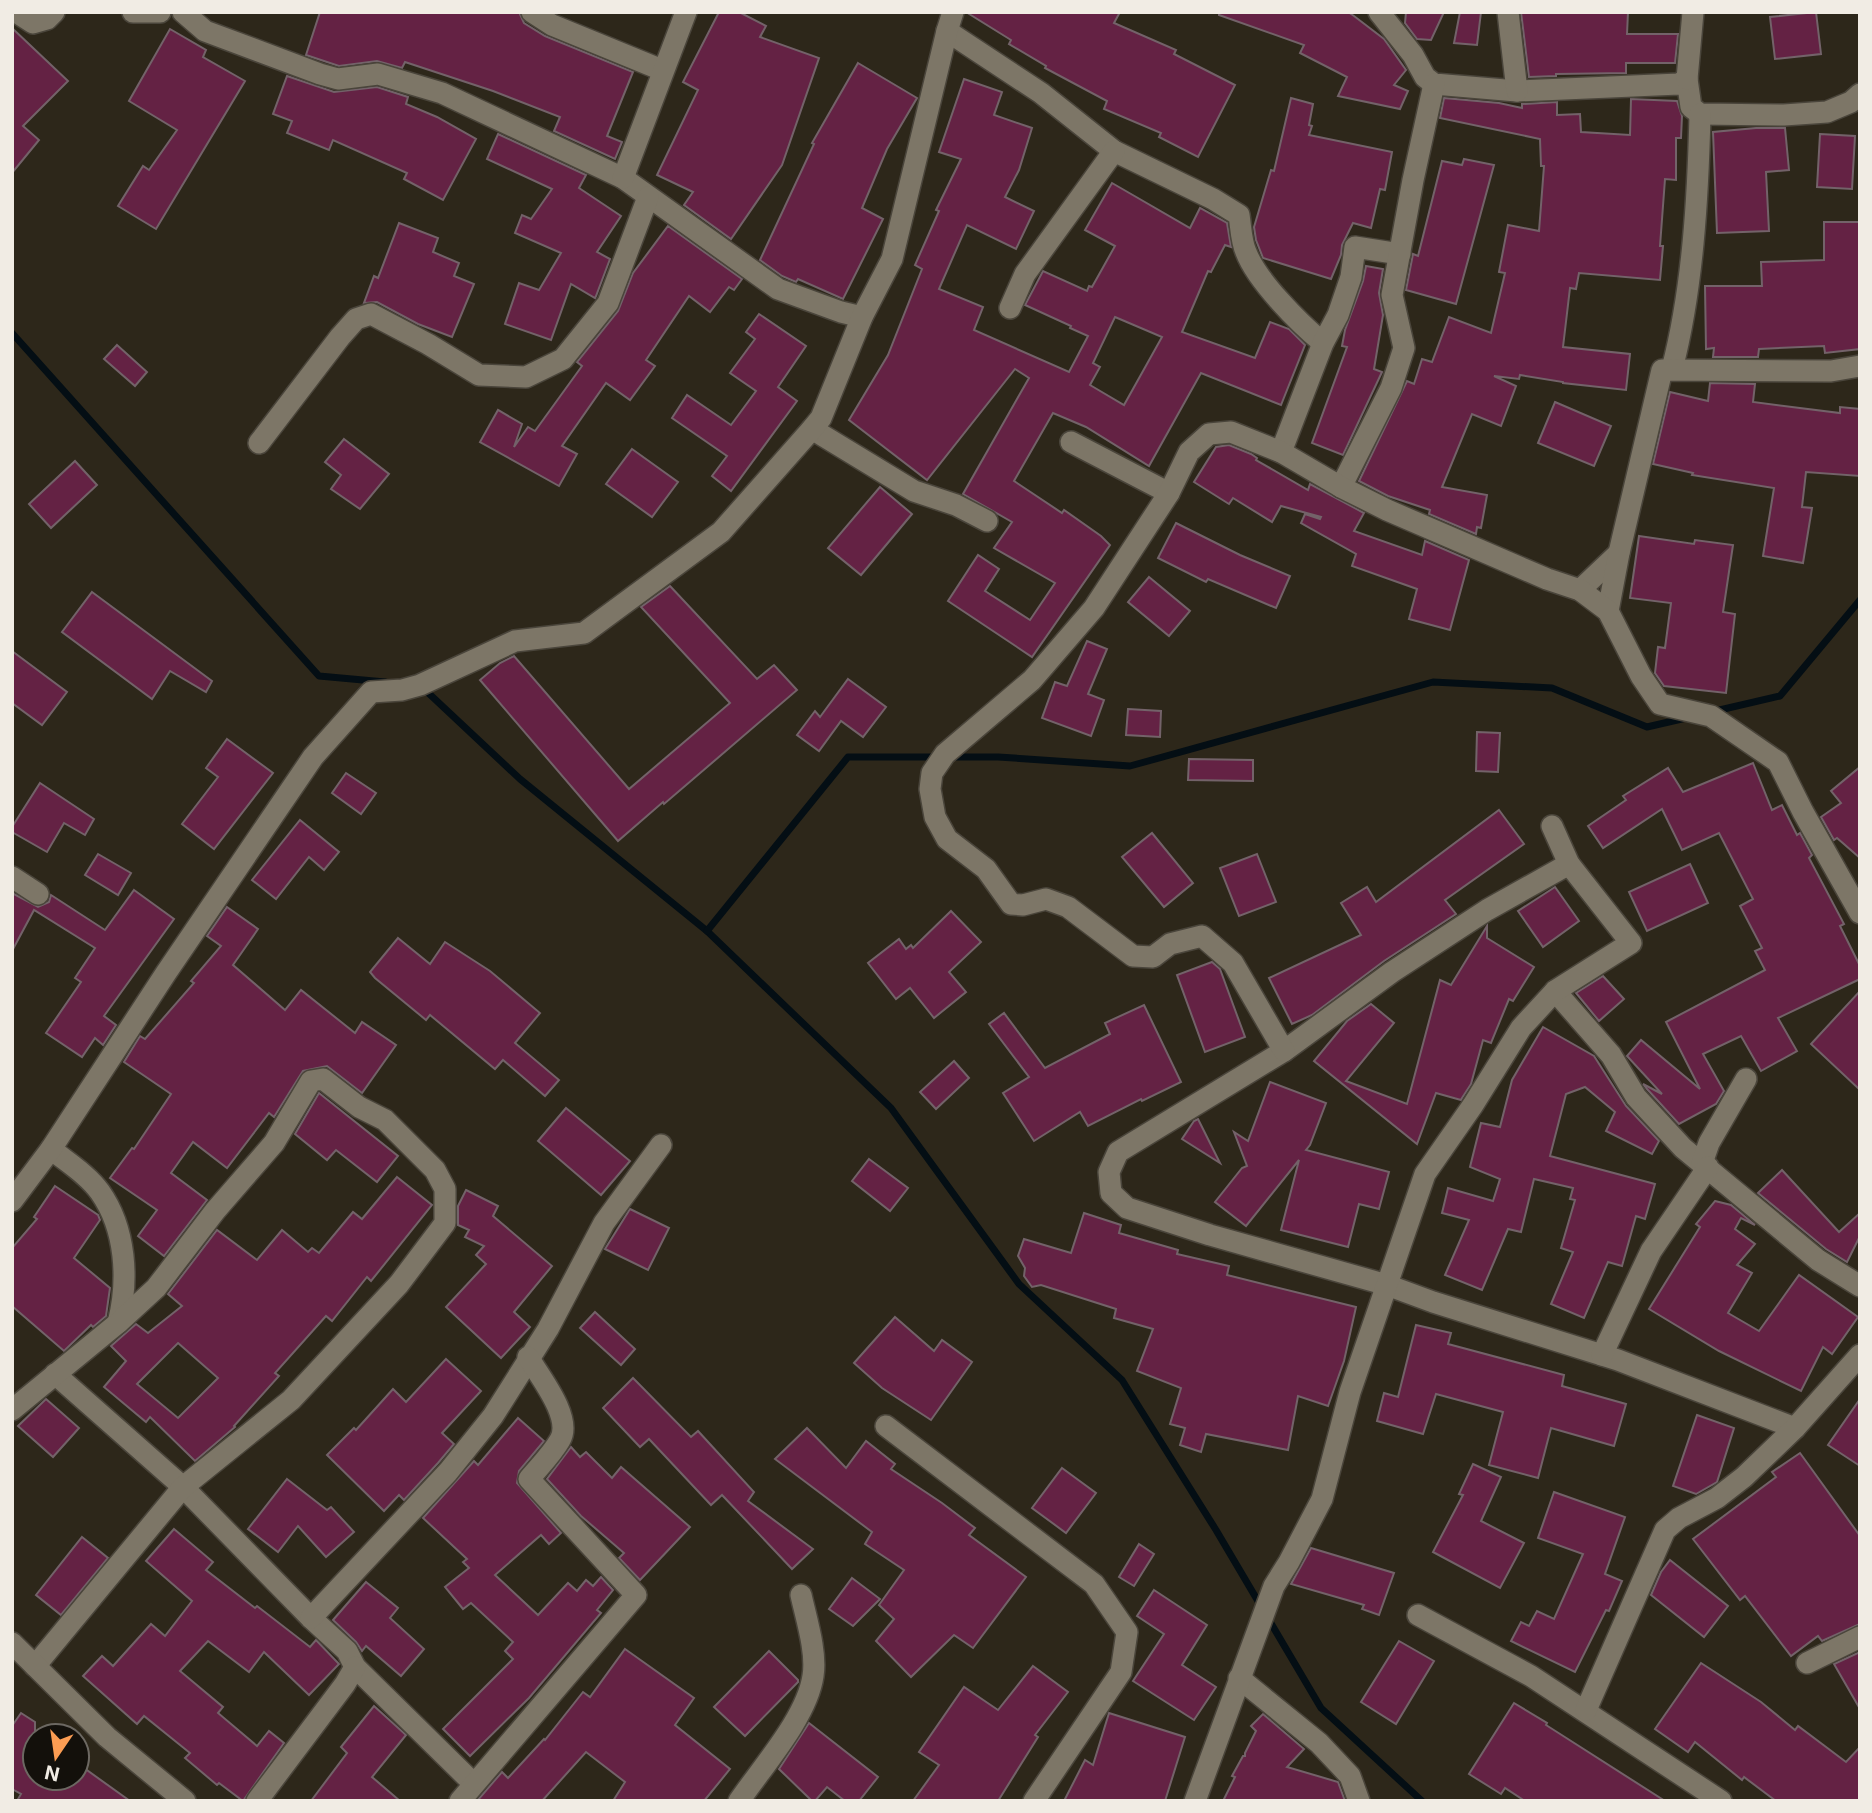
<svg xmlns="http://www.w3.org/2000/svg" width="1872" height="1813" font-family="Inter,sans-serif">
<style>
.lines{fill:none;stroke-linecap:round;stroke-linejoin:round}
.stream{stroke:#040e14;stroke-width:7}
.building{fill:#642244;stroke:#736269;stroke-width:2;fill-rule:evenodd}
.street-casing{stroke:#4a453b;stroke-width:24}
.street{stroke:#7d7667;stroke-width:21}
</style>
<rect width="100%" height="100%" fill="#2d271a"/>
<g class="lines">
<!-- stream -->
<g class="stream">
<path d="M12,333L319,676L385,682"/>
<path d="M423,688L520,779L707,931L891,1108L1019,1284L1122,1380L1216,1530L1321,1708L1422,1801"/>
<path d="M1711,712L1780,696L1860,600"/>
<path d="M949,757H998L1130,766L1433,682L1552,688L1647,727L1686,718"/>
<path d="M707,931L848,757H937"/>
</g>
</g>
<!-- building -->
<g class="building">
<path d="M320,12H519L524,23L545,36L633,72L607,136L622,142L615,159L554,131L560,117L493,91L405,62L402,68L377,61L339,66L306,55Z"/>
<path d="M719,12H739L766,26L760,37L819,58L782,165L731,239L684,205L693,192L657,175L698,90L683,82Z"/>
<path d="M966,12H1120L1114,23L1176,50L1174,54L1235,85L1198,157L1159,137L1161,133L1104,109L1107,101L1045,68L1046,66L1009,44L1011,40Z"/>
<path d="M1219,12H1348L1354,16L1384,39L1406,70L1394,85L1408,91L1400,109L1338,96L1347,77L1300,53L1304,45L1219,15Z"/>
<path d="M1406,12H1444L1431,40L1417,39L1405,23Z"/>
<path d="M1460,12H1481L1477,45L1454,43Z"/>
<path d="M1521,12H1628L1627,34H1678L1675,63H1626V73L1556,74V76L1529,77Z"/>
<path d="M1816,12L1821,54L1775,59L1770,17Z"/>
<path d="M12,28L68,81L23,126L39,140L12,173Z"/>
<path d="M170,29L206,50L203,57L245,81L156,229L118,206L143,166L149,170L177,130L129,101Z"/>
<path d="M858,63L917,98L887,149L862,208L883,219L843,299L798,279L796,282L782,276L760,260L814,144L812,143Z"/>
<path d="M287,76L334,92L377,87L408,97L406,104L437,117L476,139L443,200L404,179L407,173L333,140L329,150L287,133L292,121L273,114Z"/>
<path d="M964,79L1002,92L994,115L1032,128L1019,170L1005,197L1034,211L1016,249L967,225L939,289L983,307L974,330L1069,372L1088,336L1070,328L1071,326L1025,305L1043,271L1087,291L1089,286L1092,287L1115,246L1085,230L1112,183L1190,228L1200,208L1227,223L1231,247L1225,245L1211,272L1208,271L1182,332L1255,358L1270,322L1289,329L1305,345L1281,405L1201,373L1149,466L1086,427L1053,413L1014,481L1062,513L1064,510L1101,536L1110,545L1032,657L948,601L978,555L999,569L985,591L1030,620L1055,583L994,548L1012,522L963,494L1029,378L1015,369L927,480L849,420L888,355L922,269L915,265L939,211L936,210L961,159L939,152ZM1115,317L1162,337L1124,405L1090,385L1100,367L1093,363Z"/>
<path d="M1291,98L1313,104L1309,125L1312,126L1309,135L1392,152L1385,190L1380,189L1371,228L1353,223L1342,245L1341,255L1331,279L1263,258L1256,240L1254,227L1271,170L1274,171Z"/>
<path d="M1444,98L1499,103L1522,108V104L1557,102V115L1580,114L1581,132L1630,135L1631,99L1677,101L1682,116L1681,138H1676V180L1665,179L1660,246H1663L1660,280L1579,273L1576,289L1570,288L1563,347L1630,354L1626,390L1563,383V382L1520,375L1519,379L1494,376L1516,386L1501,426L1472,414L1442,487L1487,495L1481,528L1477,527L1476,534L1429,514L1430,510L1388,496L1359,481L1407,381L1414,384L1422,359L1432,362L1449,317L1491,333L1505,273L1499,272L1508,225L1539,231L1544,166H1541L1540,139L1440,118Z"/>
<path d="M1756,128H1785L1789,170L1766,172L1769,231L1717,233L1713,132Z"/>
<path d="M498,134L586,175L579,188L621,216L597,252L610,259L596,296L595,298L571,284L551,340L505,324L519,283L539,290L561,253L515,233L522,215L531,219L552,189L487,159Z"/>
<path d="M1820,134L1855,136L1852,189L1817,187Z"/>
<path d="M1464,159L1494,165L1456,304L1406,290L1413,254L1418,256L1442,161L1462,165Z"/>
<path d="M1824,222H1860V349L1825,353L1824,346L1759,349L1758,357H1713L1714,348L1706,349L1705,286H1762L1761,262L1824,260Z"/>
<path d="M399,223L438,238L433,252L459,263L454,276L474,284L452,337L418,324L377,302L364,303L374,276L378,278Z"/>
<path d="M668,226L742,279L734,290L729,287L710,312L689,296L646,360L655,366L630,400L606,383L562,446L577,454L559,486L480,442L498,410L522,424L514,447L528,427L535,431L582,366L577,362L618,311L633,273Z"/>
<path d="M1366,266L1383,269L1379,293L1383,315L1374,369L1382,372L1343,455L1312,443L1347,347L1342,346L1345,330L1363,281Z"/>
<path d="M759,314L806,346L778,387L797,401L731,491L712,476L727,456L672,418L687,395L731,425L756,391L730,373L755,339L746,332Z"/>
<path d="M117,345L147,372L135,386L104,359Z"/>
<path d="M1710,383L1755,384L1753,402L1840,413V407L1860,409V476L1806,472L1802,507L1812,508L1803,563L1763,556L1774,488L1692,475L1693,473L1653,464L1670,392L1708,401Z"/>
<path d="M1555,402L1611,426L1594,466L1538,443Z"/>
<path d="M344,439L389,474L360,509L331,489L341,475L325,462Z"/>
<path d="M1229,445L1251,454L1257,458L1256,460L1308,490L1310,484L1364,513L1354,531L1422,555L1425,541L1469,560L1450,630L1409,619L1417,589L1352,566L1356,554L1301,523L1305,514L1320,519L1321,517L1281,506L1272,522L1233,498L1229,504L1194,482L1216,447Z"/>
<path d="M632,449L678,482L652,517L606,484Z"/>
<path d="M75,461L97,485L51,528L29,504Z"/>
<path d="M880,487L912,514L861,575L828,548Z"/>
<path d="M1176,523L1240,555L1290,576L1276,608L1208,579L1206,582L1158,558Z"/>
<path d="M1639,536L1694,544L1695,540L1733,545L1723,612L1735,614L1726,693L1664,686L1655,673L1658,647L1665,648L1671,603L1630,598Z"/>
<path d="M1149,577L1190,611L1169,636L1128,602Z"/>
<path d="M670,586L757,679L774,665L797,690L664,804L663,802L618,841L480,680L500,663L514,656L629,789L730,703L641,607Z"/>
<path d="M92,592L212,681L206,692L170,671L152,699L62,632Z"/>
<path d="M1087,641L1107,649L1088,694L1104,700L1091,736L1042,718L1055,682L1067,686Z"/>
<path d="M12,651L67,692L42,725L12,703Z"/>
<path d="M848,679L886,707L863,737L841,721L819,751L797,735L815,711L820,717Z"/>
<path d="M1128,709L1161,711L1160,737L1126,735Z"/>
<path d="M1477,732L1500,733L1498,772L1476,771Z"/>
<path d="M227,739L273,773L214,849L182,824L218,777L206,768Z"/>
<path d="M1189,759L1253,760V781L1188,780Z"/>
<path d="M1753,763L1772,810L1782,805L1797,835L1800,833L1812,855L1809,858L1844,924L1840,926L1860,966V979L1778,1018L1797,1051L1761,1071L1741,1036L1703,1054L1724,1091L1716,1104L1679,1124L1647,1089L1643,1084L1662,1094L1627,1056L1641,1040L1700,1089L1666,1022L1765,970L1755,951L1762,948L1740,906L1753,899L1719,833L1682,850L1662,809L1603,848L1588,826L1626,800L1623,796L1668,768L1683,792Z"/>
<path d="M1860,767V858L1837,838L1834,840L1821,817L1841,803L1831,791Z"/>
<path d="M346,773L376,793L361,814L332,793Z"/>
<path d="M40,783L94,819L85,835L64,823L47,852L12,832V827Z"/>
<path d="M1499,810L1524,844L1445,900L1456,914L1384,961L1312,1015L1292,1024L1269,978L1361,935L1341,903L1367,887L1376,902Z"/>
<path d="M300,820L339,852L324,870L309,857L276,899L252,880Z"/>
<path d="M1152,833L1193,883L1164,907L1122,857Z"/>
<path d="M98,854L131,873L118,895L85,875Z"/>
<path d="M1257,854L1276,902L1239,916L1220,868Z"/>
<path d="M1690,864L1708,903L1647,931L1629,892Z"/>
<path d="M1555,887L1579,921L1543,947L1518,911Z"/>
<path d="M134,890L174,919L104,1016L116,1025L103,1045L95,1038L82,1057L46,1033L81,982L75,978L95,948L34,910L12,951V893L38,907L49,902L51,895L105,930Z"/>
<path d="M227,907L258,929L233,965L285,1010L301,990L355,1033L362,1022L396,1045L362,1093L327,1066L303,1071L274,1117L269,1113L227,1168L193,1142L171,1173L207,1200L164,1256L138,1236L157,1210L110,1178L132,1148L134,1149L171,1094L124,1062L140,1036L145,1039L194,983L191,981L221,946L207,936Z"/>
<path d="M951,911L981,942L949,972L966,992L934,1018L910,988L896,999L868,963L899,939L906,949L911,945L913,948Z"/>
<path d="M1487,926V938L1534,967L1513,1001L1509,999L1491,1043L1483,1040L1471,1084L1462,1098L1461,1100L1436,1093L1417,1144L1314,1061L1347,1021L1371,1004L1394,1023L1346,1081L1407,1104L1440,980L1451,985Z"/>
<path d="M398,938L430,964L445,942L490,971L540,1013L515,1043L559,1080L545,1096L503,1060L495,1069L430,1015L426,1020L375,978L370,972Z"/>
<path d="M1212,962L1220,969L1245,1037L1205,1052L1177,975Z"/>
<path d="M1603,976L1624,999L1599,1021L1576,993Z"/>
<path d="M1860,991V1090L1811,1044Z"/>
<path d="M1144,1005L1181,1082L1142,1101L1141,1099L1088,1126L1080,1112L1034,1141L1003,1093L1029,1077L989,1024L1004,1013L1045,1068L1110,1034L1105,1023Z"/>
<path d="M1543,1027L1594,1056L1626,1106L1659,1141L1652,1154L1606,1131L1615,1112L1585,1087L1566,1094L1550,1156L1655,1184L1645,1219L1636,1216L1622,1266L1608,1262L1584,1318L1551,1304L1573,1252L1561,1248L1575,1200L1570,1199L1573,1188L1534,1179L1521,1232L1508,1229L1482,1290L1445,1275L1469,1220L1442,1213L1448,1188L1493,1201L1500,1179L1470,1167L1481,1123L1500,1127L1512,1080Z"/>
<path d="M954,1061L969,1078L936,1109L920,1092Z"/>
<path d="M1270,1082L1326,1103L1310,1145L1306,1150L1389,1172L1379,1209L1359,1204L1348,1247L1281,1230L1299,1160L1246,1226L1215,1202L1242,1168L1247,1166L1234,1132L1248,1141Z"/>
<path d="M319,1093L398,1156L377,1182L336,1150L327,1160L295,1134Z"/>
<path d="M566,1108L630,1161L601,1195L538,1141Z"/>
<path d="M1198,1119L1220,1163L1182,1139L1194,1121Z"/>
<path d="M869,1159L908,1188L890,1211L852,1181Z"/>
<path d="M1782,1170L1839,1232L1860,1213V1236L1847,1262L1826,1249L1758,1193Z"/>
<path d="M397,1177L432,1205L371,1281L367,1277L332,1321L326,1316L275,1373L279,1376L234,1426L235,1427L195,1461L150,1417L146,1422L104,1387L126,1361L111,1346L136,1324L148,1333L182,1306L168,1294L217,1230L257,1260L282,1230L308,1252L312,1248L319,1253L353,1212L362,1219ZM178,1343L218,1378L178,1418L137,1384Z"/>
<path d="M55,1186L98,1215L100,1220L74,1258L110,1288L106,1316L93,1327L91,1325L64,1351L12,1306V1248L37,1219L34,1217Z"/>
<path d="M466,1190L498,1206L493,1216L552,1266L514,1312L530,1327L501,1358L446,1307L486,1264L476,1255L484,1246L465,1237L469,1230L458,1225V1206Z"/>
<path d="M1715,1201L1731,1205L1755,1225L1741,1218L1735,1229L1755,1244L1737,1265L1752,1273L1728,1313L1759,1331L1799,1275L1858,1317L1832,1354L1823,1347L1801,1391L1719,1351L1649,1309L1700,1227L1696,1224Z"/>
<path d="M630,1209L669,1228L648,1270L605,1249Z"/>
<path d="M1084,1213L1121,1225L1119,1233L1178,1250L1177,1254L1229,1266L1227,1275L1356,1307L1344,1361L1328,1406L1298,1396L1288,1450L1206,1434L1201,1452L1180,1445L1185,1428L1170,1424L1181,1388L1137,1371L1153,1329L1114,1318L1116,1309L1041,1285L1032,1287L1024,1276L1025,1268L1018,1256L1024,1239L1071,1253Z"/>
<path d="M595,1312L635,1349L621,1365L580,1328Z"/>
<path d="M895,1317L934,1351L942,1340L972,1362L931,1420L882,1388L854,1363Z"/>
<path d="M1416,1325L1451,1333L1448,1344L1564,1375L1562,1386L1626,1404L1614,1446L1551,1428L1538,1478L1489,1465L1503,1412L1436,1394L1423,1434L1377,1421L1384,1393L1398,1397Z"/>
<path d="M446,1359L481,1391L442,1433L454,1444L438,1463L404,1500L399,1495L384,1511L327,1455L354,1428L356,1430L393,1389L406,1402Z"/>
<path d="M633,1378L691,1437L698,1431L754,1492L748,1501L813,1549L792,1569L722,1495L711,1505L649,1439L640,1447L603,1408Z"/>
<path d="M46,1399L79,1428L53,1457L18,1426Z"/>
<path d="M1860,1399V1466L1828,1445Z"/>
<path d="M1697,1415L1734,1428L1717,1482L1696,1494L1673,1486Z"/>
<path d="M518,1418L544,1441L519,1471L517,1483L561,1533L549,1544L541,1535L495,1575L538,1615L568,1583L577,1591L586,1580L593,1586L601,1577L613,1590L597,1610L601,1613L529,1698L470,1756L443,1729L513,1659L505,1651L513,1642L471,1603L463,1609L445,1587L469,1568L463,1562L467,1559L423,1518L474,1461L478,1465Z"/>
<path d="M807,1428L846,1468L866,1441L895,1464L891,1469L942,1503L975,1528L969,1535L1026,1577L973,1648L954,1635L911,1677L876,1641L894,1619L879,1605L904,1570L865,1544L872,1532L775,1459Z"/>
<path d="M571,1447L580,1457L586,1452L612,1478L621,1467L690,1527L640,1580L619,1558L624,1553L581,1516L547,1479Z"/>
<path d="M1800,1453L1860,1536V1624L1822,1641L1818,1636L1791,1656L1745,1596L1740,1600L1693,1539L1776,1477L1772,1472Z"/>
<path d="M1473,1464L1501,1477L1481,1521L1524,1543L1500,1588L1433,1552L1463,1495L1459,1494Z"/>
<path d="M1062,1468L1096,1493L1066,1533L1032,1508Z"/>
<path d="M287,1479L327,1510L331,1507L354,1532L326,1557L298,1526L278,1552L248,1529Z"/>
<path d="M1554,1492L1625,1517L1605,1574L1622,1581L1609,1611L1606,1610L1575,1672L1511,1641L1521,1622L1529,1626L1537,1611L1554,1619L1583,1554L1538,1538Z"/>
<path d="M174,1529L213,1562L206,1570L255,1608L257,1606L310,1647L316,1640L339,1664L309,1695L264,1652L249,1672L208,1641L180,1671L223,1707L218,1713L257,1746L269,1731L284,1743L243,1801L219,1783L217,1785L185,1758L190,1753L144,1716L137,1724L83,1676L102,1656L113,1666L151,1624L165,1636L192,1601L146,1561Z"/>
<path d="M82,1537L108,1558L61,1615L36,1595Z"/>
<path d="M1139,1544L1154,1554L1134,1586L1119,1577Z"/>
<path d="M1311,1548L1394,1573L1379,1615L1362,1609L1364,1605L1291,1584Z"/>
<path d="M1670,1560L1728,1606L1704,1637L1651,1595L1661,1572Z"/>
<path d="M852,1578L880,1599L853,1626L829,1609Z"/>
<path d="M366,1582L398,1608L390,1618L424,1649L401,1676L366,1646L362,1651L356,1642L333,1620Z"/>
<path d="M1154,1590L1207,1625L1182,1665L1216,1687L1194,1720L1133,1681L1164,1634L1137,1616Z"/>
<path d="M1399,1641L1434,1661L1396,1724L1361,1702Z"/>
<path d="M625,1649L694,1698L675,1725L730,1769L704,1801H613L625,1782L586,1752L542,1801H477L502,1772L508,1778L544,1739L545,1740L583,1692L590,1697Z"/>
<path d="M769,1651L798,1680V1682L745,1736L714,1707Z"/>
<path d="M1860,1652V1709L1834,1664Z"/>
<path d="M1701,1663L1761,1702L1795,1730L1798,1726L1846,1762L1860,1747V1801H1776L1744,1777L1742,1780L1695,1742L1688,1752L1655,1729Z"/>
<path d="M1033,1666L1068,1692L1035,1735L1038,1737L998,1801H913L939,1765L919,1752L964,1687L998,1710Z"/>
<path d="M1514,1703L1547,1723L1546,1725L1665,1801H1525L1505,1788L1501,1794L1469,1774Z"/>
<path d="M374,1706L406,1735L372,1777L400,1801H311L347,1753L341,1747Z"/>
<path d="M21,1713L35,1722V1778H77V1763L130,1801H17L21,1794L12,1789V1726Z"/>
<path d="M1109,1713L1185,1737L1165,1801H1064L1085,1760L1093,1765Z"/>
<path d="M1263,1714L1304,1749L1287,1767L1338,1782L1345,1801H1223L1235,1777L1232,1776L1243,1756H1245V1753L1256,1731L1251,1726Z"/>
<path d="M809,1723L878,1777L859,1801H845L827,1787L815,1801H812L779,1769Z"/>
</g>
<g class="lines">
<defs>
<g id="street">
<path d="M16,12L33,23L47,19L54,12"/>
<path d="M133,12H160"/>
<path d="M183,12L205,31L320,74L338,79L378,74L442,93L623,178L778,289L841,312L862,317"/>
<path d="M532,12L552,25L662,70"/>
<path d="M1379,12L1413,55L1425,77L1434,84L1517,91L1679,84L1687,79L1691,107L1700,114L1784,115L1827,112L1851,102L1860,94"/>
<path d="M1508,12L1517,91"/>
<path d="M947,31L1041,93L1114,151L1213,199L1239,215C1241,227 1241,241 1246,252C1257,281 1299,323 1323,343"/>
<path d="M1687,79L1693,12"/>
<path d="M623,178L686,12"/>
<path d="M1010,308L1025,274L1114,151"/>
<path d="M1672,369C1693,288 1698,197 1700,114"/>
<path d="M812,429L914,491L956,505L987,521"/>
<path d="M1071,442L1169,493"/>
<path d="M259,443L340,337L356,319L371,314L428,344L479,375L526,377L563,359L608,303L648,197"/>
<path d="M1281,452L1323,343L1338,315L1351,277L1355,247L1400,254"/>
<path d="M1341,487L1391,388L1404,348L1392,295L1413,180L1434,84"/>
<path d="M1580,590L1619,553"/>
<path d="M1608,611L1619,553L1662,370L1831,371L1860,366"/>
<path d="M1569,864L1487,910L1392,972L1284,1051L1118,1152L1109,1172L1111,1193L1127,1208L1210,1235L1387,1285L1433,1302L1618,1360L1795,1428"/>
<path d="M12,877L38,894"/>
<path d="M1555,991L1611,1055L1636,1097L1683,1148L1818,1260L1860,1286"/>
<path d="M1284,1051L1233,963L1202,936L1170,944L1153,957L1133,956L1068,907L1046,899L1023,905L1011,904L986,869L947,839L935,817L930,789L932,773L945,754L1032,680L1094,608L1169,493L1189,452L1209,434L1231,432L1281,452L1341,487L1387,510L1547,579L1580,590L1608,611L1641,676L1660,704L1711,716L1778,762L1803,812L1860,913"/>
<path d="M51,1149C67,1162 88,1175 100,1192C126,1229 129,1280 118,1323"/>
<path d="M1702,1163L1709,1143L1746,1079"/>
<path d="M12,1201L51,1149L166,973L313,757L371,692L402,690L420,685L515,641L584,633L721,532L812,429L821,418L862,317L892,259L947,31L953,12"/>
<path d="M1602,1355L1651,1251L1708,1167"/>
<path d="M55,1374L183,1487L311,1618L347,1651L355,1667L474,1784"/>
<path d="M12,1410L118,1323L156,1288L215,1211L274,1143L311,1081L323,1079L359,1107L385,1120L435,1170L445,1189V1223L399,1284L291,1400L183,1487L35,1666"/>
<path d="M886,1426L1094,1584L1127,1632L1121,1672L1034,1801"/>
<path d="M1418,1615L1531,1676L1721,1801"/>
<path d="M311,1618L448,1472L493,1416L548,1329L604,1223L661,1145"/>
<path d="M12,1643L107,1737L185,1801"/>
<path d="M1807,1663L1860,1637"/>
<path d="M1239,1678L1319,1743L1350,1776L1359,1801"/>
<path d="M1586,1710L1665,1530L1679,1518L1717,1498L1744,1477L1795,1428L1860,1355"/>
<path d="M257,1801L345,1684L355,1667"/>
<path d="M460,1801L636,1595L529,1479C539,1467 552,1454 560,1440C573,1418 540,1377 528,1357"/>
<path d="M739,1801C763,1766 807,1717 813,1676C817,1652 806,1618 801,1595"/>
<path d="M1195,1801L1274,1586L1289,1562L1322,1499L1350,1392L1425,1174L1473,1105L1521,1028L1555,991L1631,943L1569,864L1552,826"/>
</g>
</defs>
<!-- street casing -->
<use href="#street" class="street-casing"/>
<!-- street -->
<use href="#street" class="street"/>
</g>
<!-- border -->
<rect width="1872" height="1813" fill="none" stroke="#f1ece4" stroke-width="28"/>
<!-- north arrow -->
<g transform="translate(56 1757) rotate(193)"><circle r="33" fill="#13100b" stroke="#6c6862" stroke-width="2"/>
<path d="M0-5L12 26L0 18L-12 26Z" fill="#fc9d53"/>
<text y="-10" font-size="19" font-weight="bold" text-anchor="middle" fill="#f1ece4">N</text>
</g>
</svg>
